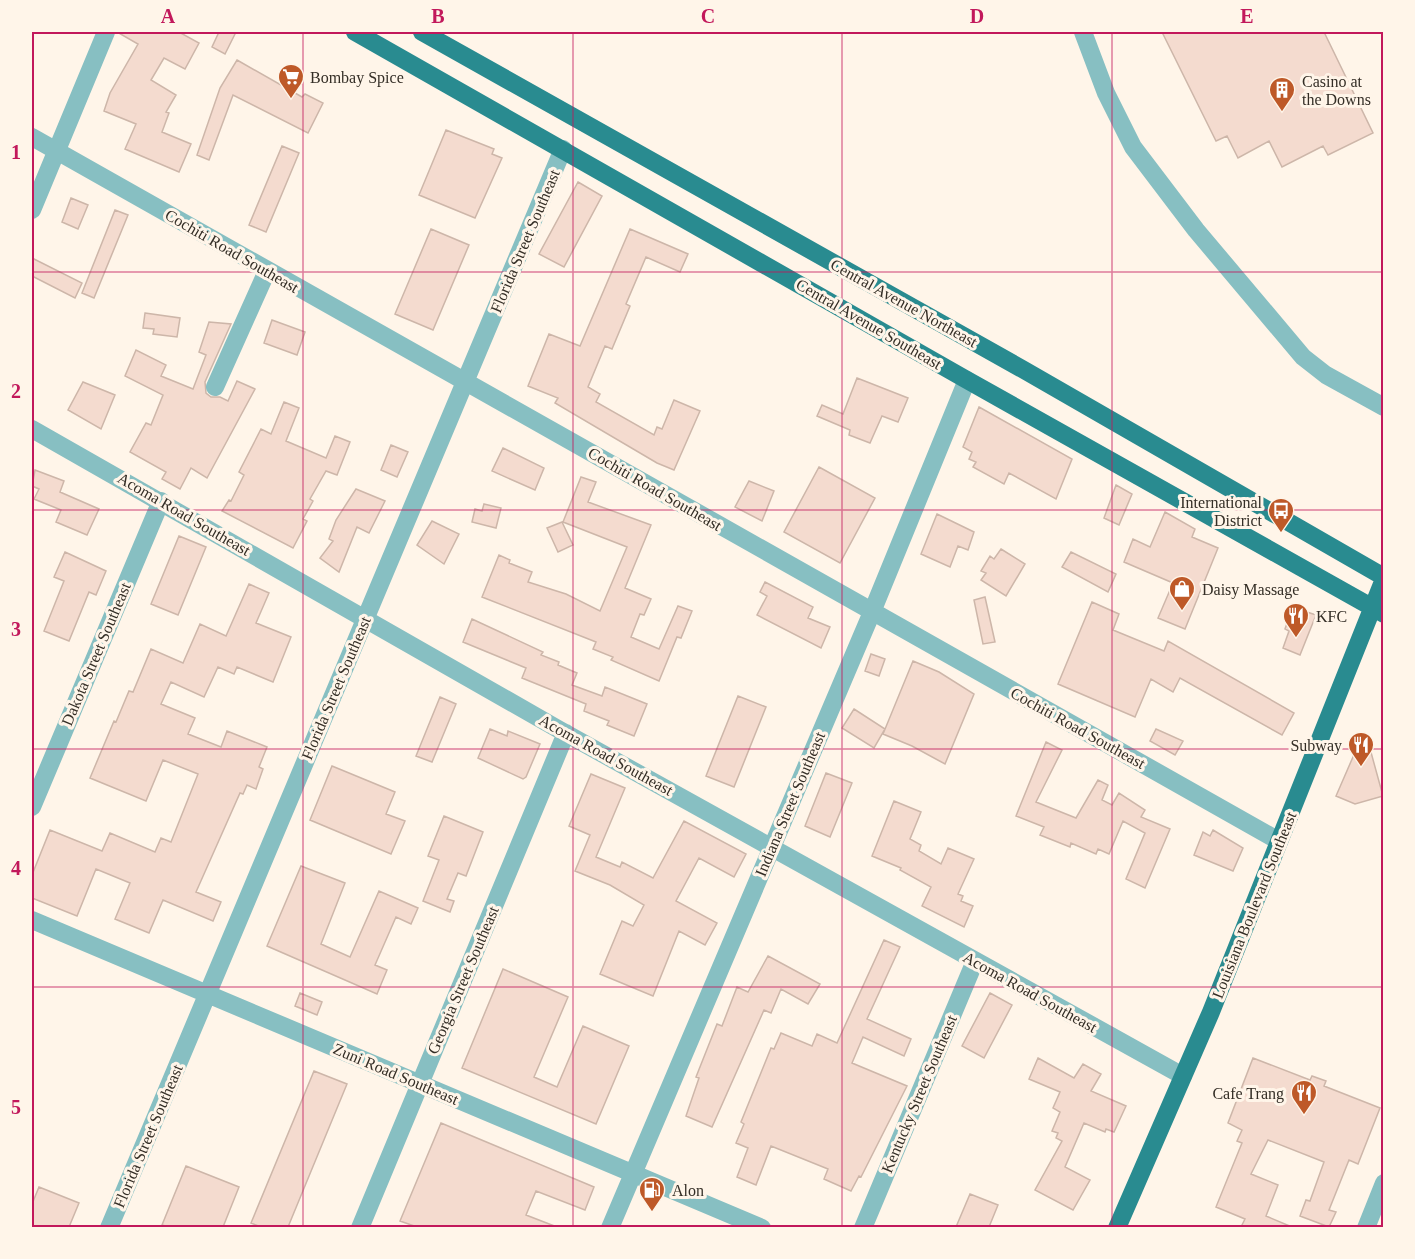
<svg xmlns="http://www.w3.org/2000/svg" width="1415" height="1259" viewBox="0 0 1415 1259" font-family="Georgia,serif">
	<style>
		.building { fill: #f4dbcf; stroke: #cdb6a9; stroke-width: 1.5 }
		.lines { fill: none; stroke-linecap: round; stroke-linejoin: round }
		.minor { stroke: #87bfc2; stroke-width: 18 }
		.major { stroke: #298b90; stroke-width: 18 }
		.grid { fill: none; stroke: #c2185b; stroke-width: 1.5; stroke-opacity: 0.55 }
		.labels { text-anchor: middle; dominant-baseline: central; stroke-width: 6; stroke-linejoin: round; paint-order: stroke }
		.poi-label { font-size: 16px; fill: #342e26; stroke: #fff5e9; text-anchor: start }
		.street-label { font-size: 16px; fill: #342e26; stroke: #fff5e9 }
		.neatline { fill: none; stroke: #c2185b; stroke-width: 2 }
		.grid-label { font-size: 20px; text-anchor: middle; font-weight: bold; fill: #c2185b }
	</style>
	<rect width="100%" height="100%" fill="#fff5e9"/>
	<path class="building" d="M117,32H179L199,43L185,69L164,58L151,80L176,95L166,112L169,113L162,132L191,144L179,172L125,149L136,124L104,111L110,93L138,44Z
		M219,32H236L225,54L212,47Z
		M1162,32H1324L1373,133L1328,155L1323,146L1282,167L1269,141L1238,158L1227,136L1216,141Z
		M237,60L302,97L305,94L323,103L308,133L233,95L209,160L197,155L220,88Z
		M446,130L494,149L492,154L502,158L475,218L419,195Z
		M282,146L299,153L266,232L249,225Z
		M578,182L602,196L564,267L539,254Z
		M71,198L88,205L78,229L62,222Z
		M115,210L128,215L94,298L82,293Z
		M431,229L469,245L433,330L395,314Z
		M630,229L688,254L680,272L646,257L626,304L630,306L612,349L605,346L588,387L600,394L596,402L654,435L657,427L662,429L674,400L700,411L674,470L657,463L555,403L558,398L528,386L549,334L580,346Z
		M32,258L82,283L75,298L32,276Z
		M145,313L180,318L177,337L153,334L154,329L143,328Z
		M272,320L305,332L297,355L264,343Z
		M209,322L231,324L205,382L206,393L211,397H220L228,401L237,381L255,389L207,478L191,468L180,489L162,479L166,472L130,452L146,423L151,425L163,395L125,376L136,350L166,365L161,376L193,389L206,355L199,352Z
		M857,378L908,398L898,422L882,416L870,443L849,435L850,430L817,416L822,405L843,414Z
		M83,382L115,395L101,429L68,410Z
		M284,402L299,408L286,441L326,458L335,436L350,442L337,475L326,471L310,499L313,501L303,519L307,521L293,548L222,511L229,500L231,501L244,475L239,472L261,429L271,434Z
		M979,407L1072,459L1056,499L1009,473L1004,484L973,467L976,462L969,459L972,452L963,447Z
		M391,445L408,452L397,477L381,470Z
		M503,448L544,468L535,490L492,471Z
		M819,467L875,498L840,563L784,532Z
		M35,470L64,481L60,492L99,509L87,535L56,522L61,510L34,499L39,489L32,486Z
		M581,477L596,482L588,502L651,525L625,588L651,599L644,615L640,614L631,637L659,649L678,606L692,611L681,638L677,637L659,681L611,660L613,657L593,649L596,642L482,597L499,555L510,560L509,563L532,572L528,582L566,594L600,611L627,547L563,522Z
		M749,481L774,491L762,521L735,507Z
		M1116,485L1132,494L1119,525L1104,518Z
		M356,489L385,501L369,533L357,527L339,572L320,558L333,541L329,539L336,520Z
		M484,504L501,508L496,528L472,522L475,509L482,511Z
		M1165,512L1195,529L1192,537L1218,548L1185,629L1158,618L1173,583L1124,562L1133,539L1150,547Z
		M937,514L974,532L968,550L958,546L950,567L921,554Z
		M432,521L459,534L444,564L417,545Z
		M562,522L573,545L558,552L547,528Z
		M179,536L206,547L178,615L151,604Z
		M1001,549L1025,564L1006,596L981,580L986,573L981,571L990,556L994,559Z
		M65,552L106,571L96,595L89,592L69,641L44,631L64,581L54,577Z
		M1071,552L1116,574L1108,592L1062,567Z
		M765,582L813,607L808,618L830,627L821,648L757,615L767,596L760,592Z
		M249,584L269,593L256,623L291,637L273,682L237,667L234,674L218,667L204,697L171,682L161,704L195,718L188,734L221,747L227,731L267,747L259,767L263,769L256,789L247,785L243,794L240,793L196,892L221,902L213,921L163,900L149,933L115,919L130,883L96,869L77,916L32,898V875L50,830L102,851L110,833L155,852L161,838L171,842L198,774L163,760L146,801L90,778L114,721L116,722L129,691L133,692L151,649L183,663L200,624L226,636Z
		M985,597L995,642L983,644L974,600Z
		M1092,602L1119,614L1113,630L1164,651L1168,641L1294,713L1282,735L1180,678L1173,692L1151,679L1135,717L1058,684Z
		M1298,609L1316,615L1300,655L1283,648L1289,631L1285,629L1291,612L1296,614Z
		M472,619L543,652L541,655L559,662L558,665L577,673L572,685L602,696L605,687L647,704L634,736L607,725L609,721L584,711L586,704L522,678L526,668L463,642Z
		M871,654L885,659L879,676L865,671Z
		M913,661L939,672L974,694L945,764L912,746L883,734Z
		M738,696L766,707L734,787L706,776Z
		M440,697L456,704L432,762L416,756Z
		M854,709L885,729L874,748L842,728Z
		M490,729L507,736L508,731L540,744L526,777L523,779L478,758Z
		M1156,729L1183,741L1175,755L1150,741Z
		M1046,742L1062,750L1036,802L1076,818L1098,780L1108,785L1102,800L1112,805L1119,793L1145,810L1141,817L1170,829L1145,888L1126,879L1145,833L1123,821L1109,854L1098,849L1096,854L1071,843L1070,847L1040,835L1044,827L1016,816Z
		M1369,745L1383,796L1355,804L1336,796L1356,750Z
		M332,766L395,792L386,814L405,821L391,854L310,820Z
		M826,773L852,783L830,837L805,826Z
		M591,774L625,788L596,857L620,867L622,862L653,878L684,821L746,854L734,877L699,858L676,901L717,923L705,945L679,931L653,996L600,974L622,921L633,926L644,905L610,885L575,871L590,835L569,826Z
		M894,801L921,812L910,839L921,845L919,851L941,864L948,848L974,859L958,894L963,896L961,901L973,906L964,927L922,906L931,887L900,870L901,868L872,856Z
		M444,816L483,832L466,876L458,873L447,899L454,901L450,912L423,901L439,860L428,856Z
		M1213,830L1243,848L1233,871L1194,855L1203,832L1210,836Z
		M301,866L345,883L321,944L350,957L379,891L418,908L411,924L396,917L375,965L387,970L377,994L267,946Z
		M884,940L900,947L867,1019L911,1039L904,1056L863,1037L852,1063L907,1086L861,1177L859,1176L851,1191L824,1179L828,1169L771,1146L756,1185L737,1177L748,1148L736,1143L744,1124L741,1122L771,1048L774,1049L781,1033L812,1046L817,1034L837,1043Z
		M768,956L820,984L808,1004L781,989L771,1013L764,1010L712,1127L686,1116L699,1078L696,1077L717,1024L722,1026L737,987L748,992Z
		M503,969L568,997L534,1077L557,1087L583,1026L629,1046L596,1124L462,1068Z
		M300,993L322,1002L317,1015L295,1006Z
		M990,993L1012,1005L984,1058L962,1046Z
		M1038,1058L1074,1078L1083,1064L1101,1074L1091,1091L1126,1106L1114,1132L1106,1129L1105,1132L1084,1123L1065,1167L1090,1180L1073,1210L1035,1190L1062,1141L1056,1138L1058,1133L1052,1131L1060,1112L1053,1108L1060,1092L1029,1079Z
		M1253,1058L1310,1080L1312,1076L1326,1081L1324,1086L1380,1108L1358,1164L1349,1160L1329,1210L1336,1212L1329,1227L1300,1216L1306,1200L1310,1201L1324,1162L1268,1140L1251,1174L1278,1185L1266,1216L1292,1227H1241L1245,1219L1216,1207L1242,1143L1237,1141L1242,1130L1228,1123Z
		M314,1071L347,1084L288,1227H261L251,1223Z
		M441,1123L594,1187L585,1210L536,1191L526,1215L557,1227H417L400,1221Z
		M186,1166L239,1187L223,1227H169L162,1225Z
		M39,1187L79,1203L69,1227H32V1204Z
		M970,1194L998,1205L989,1227H956Z"/>
	<g class="lines">
		<path class="minor" d="M1083,32L1106,93L1133,147L1196,230L1303,357L1326,375L1384,407
			M32,137L1279,841
			M32,210L106,32
			M215,387L267,271
			M32,429L558,729L1183,1076
			M32,807L161,501
			M32,920L762,1228
			M109,1228L563,149
			M360,1228L566,733
			M610,1228L872,612L967,380
			M863,1228L975,961
			M1366,1228L1384,1183"/>
		<path class="major" d="M355,32L967,380L1384,614
			M422,32L1024,370L1384,577
			M1117,1228L1211,1012L1384,579"/>
	</g>
	<path class="grid" d="M303,32V1228M573,32V1228M842,32V1228M1112,32V1228M32,272H1384M32,510H1384M32,749H1384M32,987H1384"/>
	<defs>
		<symbol id="supermarket-pin" viewBox="-11 -11 22 30"><path d="M0 17L-7.5 6A9.5 9.5 0 1 1 7.5 6Z" fill="#be5928" stroke="#fff5e9"/><path d="M-6-5.5h2.5l.6 2H6L4.5 2H-2.5L-4.4-4H-6ZM-1.5 3.2a1.3 1.3 0 1 0 .1 0ZM3 3.2a1.3 1.3 0 1 0 .1 0Z" fill="#fff"/></symbol>
		<symbol id="building-pin" viewBox="-11 -11 22 30"><path d="M0 17L-7.5 6A9.5 9.5 0 1 1 7.5 6Z" fill="#be5928" stroke="#fff5e9"/><path d="M-4-6H4V6H1V3H-1V6H-4ZM-2.5-4.3h1.7v1.8h-1.7ZM.8-4.3h1.7v1.8H.8ZM-2.5-1h1.7V.8h-1.7ZM.8-1h1.7V.8H.8Z" fill="#fff"/></symbol>
		<symbol id="bus-pin" viewBox="-11 -11 22 30"><path d="M0 17L-7.5 6A9.5 9.5 0 1 1 7.5 6Z" fill="#be5928" stroke="#fff5e9"/><path d="M-5-6H5V4H4V6H2V4H-2V6H-4V4H-5ZM-3.5-4V0h7V-4ZM-3.5 1.2v1.5H-2V1.2ZM2 1.2v1.5H3.5V1.2Z" fill="#fff"/></symbol>
		<symbol id="shop-pin" viewBox="-11 -11 22 30"><path d="M0 17L-7.5 6A9.5 9.5 0 1 1 7.5 6Z" fill="#be5928" stroke="#fff5e9"/><path d="M-5-2.5h2.3a2.7 3.5 0 0 1 5.4 0H5L5.5 6h-11ZM-1.5-2.5h3a1.5 2.3 0 0 0-3 0Z" fill="#fff"/></symbol>
		<symbol id="restaurant-pin" viewBox="-11 -11 22 30"><path d="M0 17L-7.5 6A9.5 9.5 0 1 1 7.5 6Z" fill="#be5928" stroke="#fff5e9"/><path d="M-5-6h1v4h1v-4h1v4h1v-4h1v5L-1.5 .5V6h-2V.5L-5-1ZM5-6V6H3V1.5H1.5Q1.5-4 5-6Z" fill="#fff"/></symbol>
		<symbol id="fuel-pin" viewBox="-11 -11 22 30"><path d="M0 17L-7.5 6A9.5 9.5 0 1 1 7.5 6Z" fill="#be5928" stroke="#fff5e9"/><path d="M-5.5-6h7V0h2V4h1.3V-2.5L3-4.5l.8-.8L6-3V5H2.5V1h-1V6h-7ZM-4.2-4.7v3.2H.2V-4.7Z" fill="#fff"/></symbol>
	</defs>
	<g fill-rule="evenodd">
		<use href="#supermarket-pin" x="276" y="62" width="30" height="40"/>
		<use href="#building-pin" x="1267" y="75" width="30" height="40"/>
		<use href="#bus-pin" x="1266" y="496" width="30" height="40"/>
		<use href="#shop-pin" x="1167" y="574" width="30" height="40"/>
		<use href="#restaurant-pin" x="1281" y="601" width="30" height="40"/>
		<use href="#restaurant-pin" x="1346" y="730" width="30" height="40"/>
		<use href="#restaurant-pin" x="1289" y="1078" width="30" height="40"/>
		<use href="#fuel-pin" x="637" y="1175" width="30" height="40"/>
	</g>
	<g class="labels">
		<g class="poi-label">
			<text x="310" y="77">Bombay Spice</text>
			<text x="1302" y="81">Casino at<tspan x="1302" dy="18">the Downs</tspan></text>
			<text x="1262" y="502" text-anchor="end">International<tspan x="1262" dy="18">District</tspan></text>
			<text x="1202" y="589">Daisy Massage</text>
			<text x="1316" y="616">KFC</text>
			<text x="1342" y="745" text-anchor="end">Subway</text>
			<text x="1284" y="1093" text-anchor="end">Cafe Trang</text>
			<text x="672" y="1190">Alon</text>
		</g>
		<g class="street-label">
			<text transform="translate(525 241) rotate(-67)">Florida Street Southeast</text>
			<text transform="translate(232 251) rotate(30)">Cochiti Road Southeast</text>
			<text transform="translate(904 303) rotate(29)">Central Avenue Northeast</text>
			<text transform="translate(869 324) rotate(30)">Central Avenue Southeast</text>
			<text transform="translate(655 489) rotate(30)">Cochiti Road Southeast</text>
			<text transform="translate(184 514) rotate(30)">Acoma Road Southeast</text>
			<text transform="translate(96 654) rotate(-67)">Dakota Street Southeast</text>
			<text transform="translate(336 688) rotate(-67)">Florida Street Southeast</text>
			<text transform="translate(1078 728) rotate(29)">Cochiti Road Southeast</text>
			<text transform="translate(606 755) rotate(29)">Acoma Road Southeast</text>
			<text transform="translate(790 804) rotate(-67)">Indiana Street Southeast</text>
			<text transform="translate(1254 905) rotate(-68)">Louisiana Boulevard Southeast</text>
			<text transform="translate(463 980) rotate(-67)">Georgia Street Southeast</text>
			<text transform="translate(1030 992) rotate(29)">Acoma Road Southeast</text>
			<text transform="translate(396 1074) rotate(23)">Zuni Road Southeast</text>
			<text transform="translate(919 1094) rotate(-67)">Kentucky Street Southeast</text>
			<text transform="translate(148 1136) rotate(-67)">Florida Street Southeast</text>
		</g>
	</g>
	<rect width="1415" height="1259" fill="none" stroke="#fff5e9" stroke-width="66"/>
	<rect x="33" y="33" width="1349" height="1193" class="neatline"/>
	<g class="grid-label">
		<text x="168" y="23">A</text>
		<text x="438" y="23">B</text>
		<text x="708" y="23">C</text>
		<text x="977" y="23">D</text>
		<text x="1247" y="23">E</text>
		<text x="16" y="159">1</text>
		<text x="16" y="398">2</text>
		<text x="16" y="636">3</text>
		<text x="16" y="875">4</text>
		<text x="16" y="1114">5</text>
	</g>
</svg>
